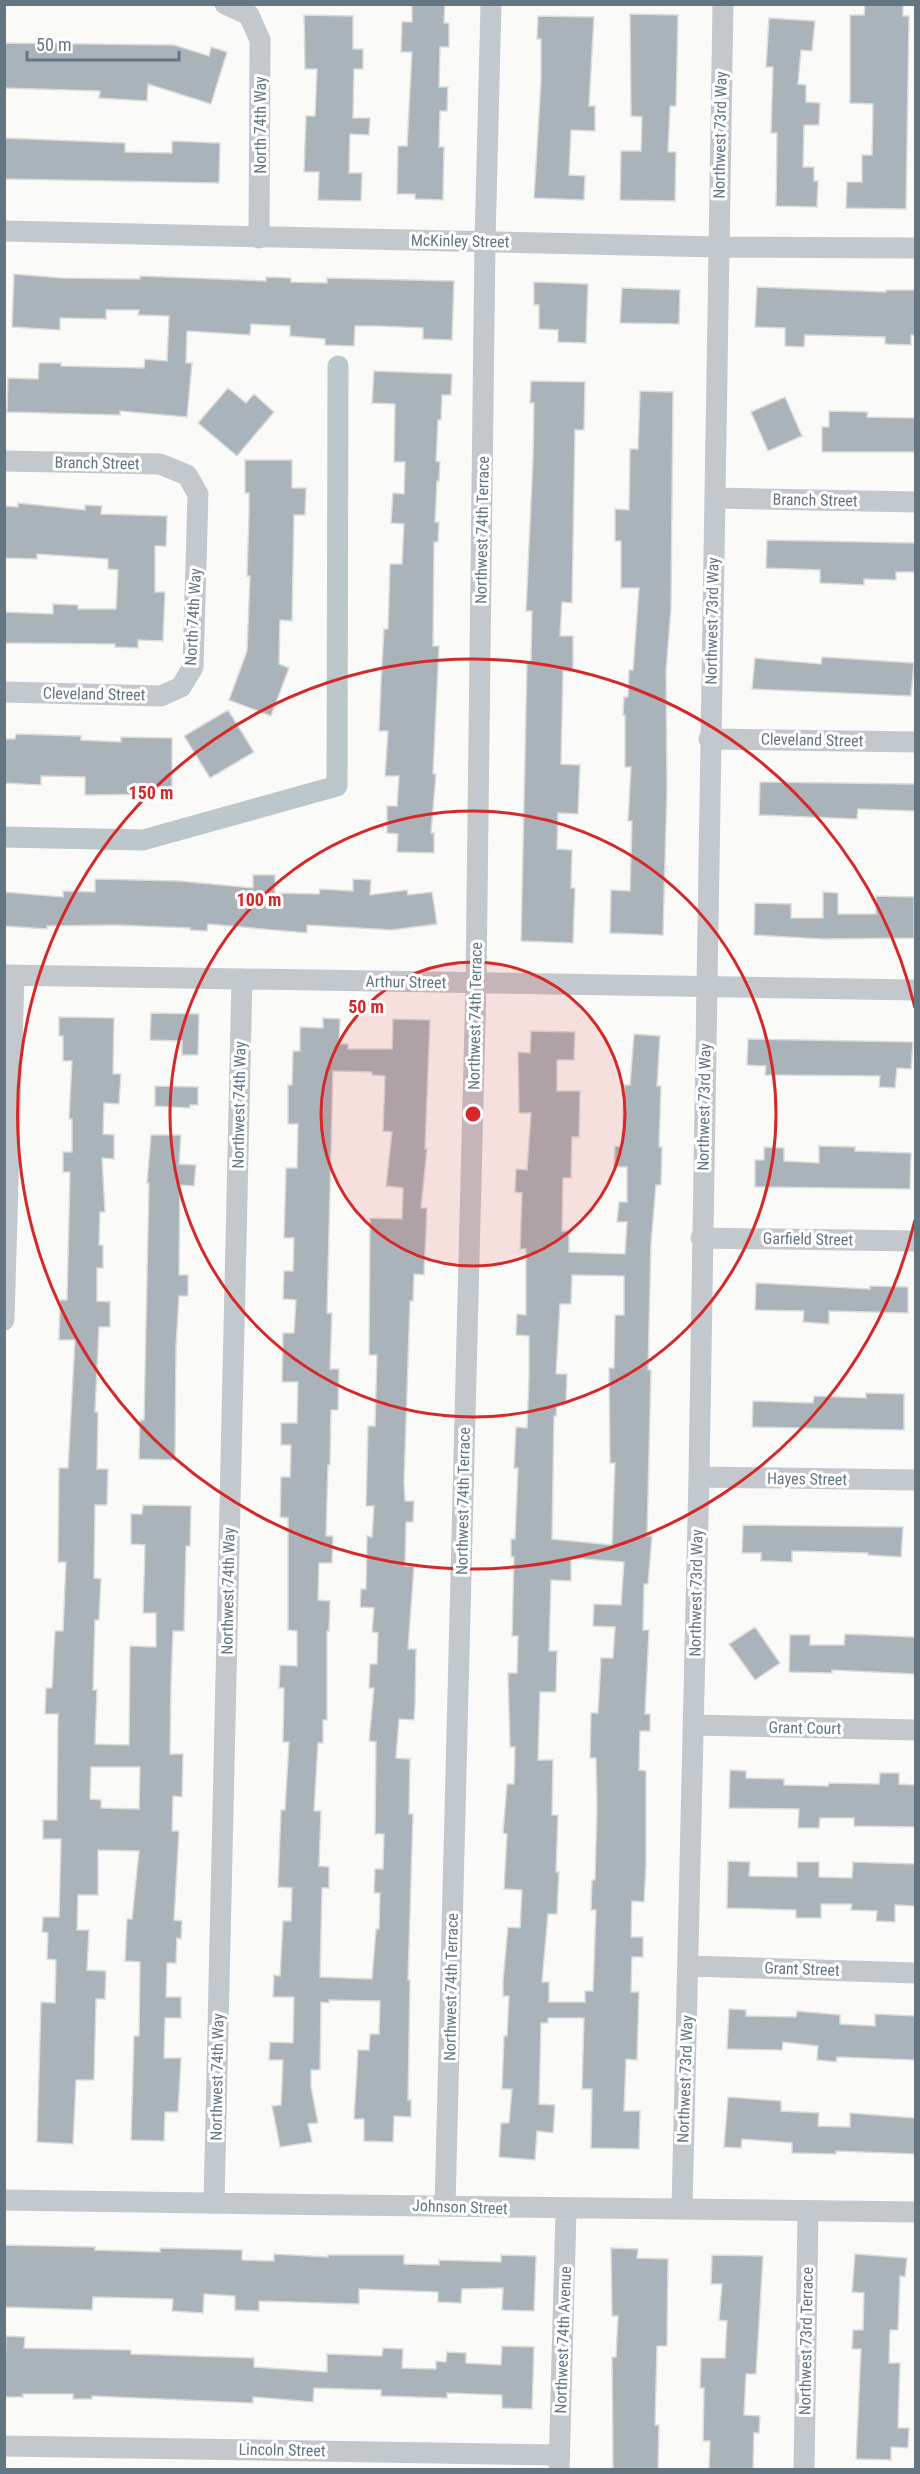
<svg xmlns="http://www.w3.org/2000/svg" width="920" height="2474" viewBox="0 0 920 2474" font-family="'Roboto Condensed',sans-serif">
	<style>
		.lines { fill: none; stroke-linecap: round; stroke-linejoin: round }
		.canal { stroke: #bbc7cb; stroke-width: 21 }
		.building { fill: #aab3b9; stroke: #dcdcda; stroke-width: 1.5; fill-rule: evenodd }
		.minor { stroke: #c3c8cc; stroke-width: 21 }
		.ring { fill: none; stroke: #d62828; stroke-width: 3 }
		.labels { text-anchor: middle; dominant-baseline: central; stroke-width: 6; stroke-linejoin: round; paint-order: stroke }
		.street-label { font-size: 16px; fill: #657683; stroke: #fff }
		.centre { fill: #d62828; stroke: #fff; stroke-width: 3 }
		.ring-label { font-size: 18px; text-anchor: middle; font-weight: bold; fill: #d62828; stroke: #fff; stroke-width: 6; stroke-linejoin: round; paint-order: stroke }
	</style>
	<rect width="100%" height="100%" fill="#fafaf8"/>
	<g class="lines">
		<path class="canal" d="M4,837L143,840L337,786L338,366"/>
	</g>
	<path class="building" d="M412,4H445L444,23H449V47H440L439,87H448L447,111H440L439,147H444L443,200L415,199V194H397L398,146H407L412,52H401L402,22H412Z
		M865,4H903V16H909L906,209L846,208L847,182H862V155H872L873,104L850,103V15H864Z
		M630,14L678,15L676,106H670L668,152H676L675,201L620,200L621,151H641L642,117L631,116Z
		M304,15L353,16V49H363V69H354L353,118H370L369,135L350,134L349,173H362L361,201L318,200L319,172H304L306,116H315L317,69H305Z
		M538,16L594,17L589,106H595V131L571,130L569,175L585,176L584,200L534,198L541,80V39H537Z
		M769,18L815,21L812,51L801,50L798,84L806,85V102L820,103L819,125H804L803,167H814V181H818L817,207L776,206L777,133H771L773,67H766Z
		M4,43L174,45L209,56L211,47L227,52L211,104L148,84L147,101L99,98L100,91L4,88Z
		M4,138L125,143V152L172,153V141L220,143L219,183L4,179Z
		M14,274L62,278L140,279V276L266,281V277L291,278V282L327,283V278L454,281L452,340L423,339V328L379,326H355L354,346L325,345V339L290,336V326L251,324L250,335L187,331L186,363H192L187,417L120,411V415L7,412L8,378L38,379L39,363H61V366L144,368L145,359L167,361L169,316L138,315L139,310H106V319L60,318V330L12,327Z
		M534,282L588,284L586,343L558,342V330L539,329V305H534Z
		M757,287L886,292V290H915V335H911V345L885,344V337L805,335L804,347L785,346V328L755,327Z
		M622,288L680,290L679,324L620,323Z
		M374,371L452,374L451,395H442L441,420H438L436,461L440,462L439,481H437L435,522H439L438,542H434L433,646H439L433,774H436L431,833H434V853L397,852L398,834L387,833V806H397L399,776H385L388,731H379L381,682L384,629H388L390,564H402L404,524L391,523L393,493L404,494L405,462H394L395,404L372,403Z
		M531,381L585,382L584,430H575L572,603L562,602L560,636H573V671H563L561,764L580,765L578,814L558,813L557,849L572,850L571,888H575L573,943L521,941L527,662L531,661L532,611H526L533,458L534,403H530Z
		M228,388L246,403L254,394L274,412L237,456L198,423Z
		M640,391L673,392L671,609L666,671L667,787L663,935L610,933L611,890L630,891L632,821H628L631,767H625V715H623L624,697H628L629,670H633L639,588H621V541H615V509L629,510L630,449H638Z
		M785,397L802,436L768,451L751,412Z
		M829,411L868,412L867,417L915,418V452H822V427H829Z
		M245,460H292V488H306L305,515H294L292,621L280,620L279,664L289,668L271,716L229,700L247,651L250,576H247L249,514V493H245Z
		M18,503L85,510V505L102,506L101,514L167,516L166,546H155V592H165L163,641L138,640V648L115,647V644L4,643V612L53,614V604L78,605V609H116L118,570L108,569V559L37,554V559L4,558V506L18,507Z
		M767,540L915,543V572H896V580L864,579V585L820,583V570L766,568Z
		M822,657L914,663L911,696L752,689L755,658L821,664Z
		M228,710L254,752L210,778L184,736Z
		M16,734L81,736V740L121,742V737L172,738V794L85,795V777L41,776V785L4,783V739H15Z
		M760,782L915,784V811L858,809L857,819L759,815Z
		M253,875H275V893L319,894L320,889L353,891V879L371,880L370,895L407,890L408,895L432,892L437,924L392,930L307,925V933L208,924L207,931L190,930V928L114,925L47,926V929L4,926V892L63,897V891L95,892V879L179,881L253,888Z
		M823,892L838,893V914H876V896L914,897V938L822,939L754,935L755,903L791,904V918H823Z
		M151,1013L199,1014L198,1055H182V1041L150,1040Z
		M59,1017L114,1018L113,1074H121L119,1104L104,1103L103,1134L114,1135V1159L102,1158L105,1212H100L99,1245H103V1268H97V1301L110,1302V1327H99L95,1412H98L97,1469H108L107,1505H95L94,1578L101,1579L99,1620H95L93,1690H97L95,1744L129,1745L130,1646L156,1647V1613H143L145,1545L131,1544V1514H142L143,1505L191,1506L190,1546H186L184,1631H173L171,1684L170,1754H183L182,1797L173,1796L172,1831H179L174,1920L182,1921L181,1939L177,1938L176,1963H167L166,1997H181V2018H165L164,2058H181L178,2112H165L164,2141L131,2140L134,2036H139L140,1962L125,1961L127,1919H132L139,1851L98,1850V1895H78L77,1930H89L87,1970L106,1971L105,1999H96L94,2080H76L73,2144L37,2142L41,2002L55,2003L56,1960L47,1959L48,1933L42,1932L43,1917H59L61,1839H43V1820H57L58,1714H45L46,1688H52L55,1631H63L66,1562H58L59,1468H68L75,1340H59L60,1300H67L70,1172H63V1152H72V1119H69L72,1061H63V1036H59ZM91,1767H140L139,1809L101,1808V1800L90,1799Z
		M323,1018L340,1019L339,1044H348V1049H392L393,1019L430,1020L425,1149H427L421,1208H427L424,1275L414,1274L413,1301H410L404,1482L405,1501H414L413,1522H406L405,1566H414L408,1649H416L415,1705L414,1720L399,1719L396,1758L410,1759L409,1814H413L408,1980H410L408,2100H411V2117L394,2116L393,2142L364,2141V2119H354L358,2050H369L370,2034H379L380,2001L329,2000V2003L321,2002L320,2070H311V2087L318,2123L308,2124L312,2142L280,2147L272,2106L281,2105L283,2060H269L270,2042L293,2043L294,1997H273L274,1975L280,1976L283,1921H291L292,1888L278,1887L281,1810H285L289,1742H283L284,1688H279L280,1665L297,1666V1631L288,1630V1518L280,1517L281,1477H290L291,1445H281V1423H297L298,1382H282L283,1333H294L296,1300L283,1299L284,1271H293L294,1238H284L286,1168H297L298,1124H288V1085H292L293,1051H300V1027L323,1028ZM333,1071L372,1072V1075L385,1076L383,1131L392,1132L386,1186L403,1188L402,1219L370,1218L369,1355H377L375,1426H368L366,1506H374L372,1537L367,1536L366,1589H361L360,1607L374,1608L372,1632L378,1633L377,1664H370L369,1688H374L369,1741L376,1742L375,1834H384L383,1869H375L374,1893H380L379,1929H376L372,1979L320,1977L322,1888H329V1867L319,1866L321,1811H314L318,1743H323V1720H327V1631H329L330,1601L318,1600L319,1563H332L333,1536H326L328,1465H330L331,1410H338L339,1369H330L332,1313H327Z
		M531,1031L575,1032L574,1060H557V1091H580L579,1137H572L571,1178H563L562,1231H569V1252L625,1254L627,1222H617L619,1202H627V1167H614L615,1146L622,1147L624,1085H630L634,1034L660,1036L657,1086H661L659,1147H662L661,1185H656L651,1243L648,1370H651L647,1536H652L648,1584H644L643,1630H649L645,1714H650V1731H640L639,1770L646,1771V1864L644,1902L632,1901L631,1937H643V1957H632L631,1992H639L637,2060L626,2059L624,2111H640L639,2149L591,2148L592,2089H582L584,2018H548V2023H541L539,2104L555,2105L553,2133L537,2131L535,2160L499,2157L501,2123H509L512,2089H502L504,2036H507L509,1996H503V1981L508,1927L520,1928L522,1890L504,1889L507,1834L503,1833L507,1784H514L515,1747H510L508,1673H517L518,1636H512L514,1557H511V1539H515L518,1468H514L516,1427L527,1428L529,1378V1336L516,1335L517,1314L526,1315V1249H520L522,1193L515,1192L516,1169L527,1170L531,1113H519L518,1052L530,1053ZM572,1275L624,1276V1315H615L614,1368H609L610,1463H615L612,1545L552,1539L554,1416H556L557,1404H566L567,1374H556L560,1304H571ZM571,1558L624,1562L621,1605L594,1604L593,1626L615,1627L613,1658H601L598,1713H591L590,1758H596L597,1808L595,1880H592L591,1910H596L593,1991H585V2002H549V1982H542L548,1914H557L559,1872H556L558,1815H552L553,1760H538L540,1692H556L557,1651H549L551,1580L571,1581Z
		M748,1039L913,1042L911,1069L897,1068L895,1088L879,1087L880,1076L765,1075L766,1066L747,1065Z
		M155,1086L198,1087V1105H190V1108L155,1106Z
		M151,1135H181L179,1164L196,1165L194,1186L180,1185L179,1275H188V1296H179L176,1347L175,1460L139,1459L140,1420H144L149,1183H147Z
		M819,1146L855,1147V1151L911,1153L910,1189L755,1187V1160H764V1147L784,1148V1161L819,1163Z
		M756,1283L870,1289V1286L908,1287V1313L829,1311V1324L803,1322L804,1311L755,1310Z
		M866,1393L904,1394V1430L752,1427L753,1401L813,1403L814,1396L866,1398Z
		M743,1525L903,1527L901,1557L868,1555V1553L792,1551V1562L761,1561V1553H742Z
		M755,1627L780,1663L755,1680L729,1644Z
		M845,1634L915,1637V1674L832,1670V1673L789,1672L790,1635H810V1645H844Z
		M730,1770L746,1771V1778L784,1779V1785L828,1786L829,1783L879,1784L880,1773H899V1784L915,1785V1827L854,1826V1818H820L819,1828H798L799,1809L729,1808Z
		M728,1861L750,1862L749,1876L797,1877V1862H819V1877L852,1878L853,1862L915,1864V1906L895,1905V1922L876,1921L877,1911L851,1910L852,1904H821V1918H796V1910L727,1908Z
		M729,2009L746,2010V2016L796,2017L797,2011L840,2015V2024L875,2026V2014L915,2016V2060L837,2057L836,2062L817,2060L818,2046L783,2042L782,2050L727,2049Z
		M728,2097L781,2101V2111L819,2113L818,2126L850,2127V2113L915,2118V2154L836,2151V2154L792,2153V2143L742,2139L741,2148L724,2147Z
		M4,2245L95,2247V2250L160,2252V2248L242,2250V2260L274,2261V2254L328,2257V2255H404V2264L439,2265V2260L501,2262V2255L536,2256L534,2311L502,2310L503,2288L462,2289L461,2303L438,2302V2292L359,2289V2304L259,2301V2311L235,2310V2296L204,2294L203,2313L172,2311L173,2299L93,2297L92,2310L4,2307Z
		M611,2248L638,2249L637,2258L668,2259L667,2346H657L655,2425H659L658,2469H613L612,2357H616L618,2316H612Z
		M855,2254L907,2258L905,2277L900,2276L898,2330H890L889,2363H900L898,2428H909L908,2448L891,2447V2460L856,2459L861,2349H852L853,2330H863L864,2293L852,2292Z
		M712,2255L763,2256L756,2374H746L744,2415L760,2416L759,2433H754L753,2469H709L710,2441H703L704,2388H700L701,2358H725L727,2321L719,2320L722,2284H711Z
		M6,2336L25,2337L24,2348L131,2350V2354L254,2358V2367L327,2372V2354L382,2356L383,2348L403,2349L402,2368L436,2369V2361L446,2362L447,2352L466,2353V2363L501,2365L502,2346L534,2347L532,2409L502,2408V2395L447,2393V2398L381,2396V2390L314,2388L313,2402L253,2397V2403L92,2396V2399H73V2394H23V2397H4Z"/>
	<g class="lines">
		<path class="minor" d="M225,4L249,15L260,40L259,238
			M4,231L718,247L916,248
			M4,461L160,464L187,475L198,494L193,667L181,687L161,696L4,692
			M715,498L916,502
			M709,739L916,742
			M4,975L916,990
			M701,1238L916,1241
			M4,1320L14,975
			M699,1477L916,1480
			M694,1725L916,1730
			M689,1966L916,1973
			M4,2200C308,2204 612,2210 916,2212
			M214,2203L242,979
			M445,2206L476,983L485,241L491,4
			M682,2209L699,1477L723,4
			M4,2446L560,2455
			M559,2470L566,2211
			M804,2470L808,2212"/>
	</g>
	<circle cx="473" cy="1114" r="152" fill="#d62828" fill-opacity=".12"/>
	<g class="ring">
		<circle cx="473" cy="1114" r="152"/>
		<circle cx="473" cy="1114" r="303"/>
		<path d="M915 1220A455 455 0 1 1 915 1008"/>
	</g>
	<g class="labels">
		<g class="street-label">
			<text transform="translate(260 125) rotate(-90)">North 74th Way</text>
			<text transform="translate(720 135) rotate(-89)">Northwest 73rd Way</text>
			<text transform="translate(460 241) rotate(1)">McKinley Street</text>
			<text transform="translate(97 463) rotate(1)">Branch Street</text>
			<text transform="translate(815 500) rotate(1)">Branch Street</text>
			<text transform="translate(482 530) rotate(-89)">Northwest 74th Terrace</text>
			<text transform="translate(193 617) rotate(-87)">North 74th Way</text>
			<text transform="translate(712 621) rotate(-89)">Northwest 73rd Way</text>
			<text transform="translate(94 694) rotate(1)">Cleveland Street</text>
			<text transform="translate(812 740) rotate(1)">Cleveland Street</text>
			<text transform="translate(406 982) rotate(1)">Arthur Street</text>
			<text transform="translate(475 1016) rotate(-89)">Northwest 74th Terrace</text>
			<text transform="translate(239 1105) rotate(-89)">Northwest 74th Way</text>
			<text transform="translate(704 1107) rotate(-89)">Northwest 73rd Way</text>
			<text transform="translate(808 1239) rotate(1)">Garfield Street</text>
			<text transform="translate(807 1479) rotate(1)">Hayes Street</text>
			<text transform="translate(463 1501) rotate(-89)">Northwest 74th Terrace</text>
			<text transform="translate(228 1591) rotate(-89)">Northwest 74th Way</text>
			<text transform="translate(696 1593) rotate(-89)">Northwest 73rd Way</text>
			<text transform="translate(805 1728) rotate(1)">Grant Court</text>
			<text transform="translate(802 1969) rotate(2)">Grant Street</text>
			<text transform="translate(451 1987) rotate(-89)">Northwest 74th Terrace</text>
			<text transform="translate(217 2077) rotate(-89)">Northwest 74th Way</text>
			<text transform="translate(685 2079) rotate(-88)">Northwest 73rd Way</text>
			<text transform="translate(460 2207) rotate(2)">Johnson Street</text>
			<text transform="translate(563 2340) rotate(-88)">Northwest 74th Avenue</text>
			<text transform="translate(806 2341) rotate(-89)">Northwest 73rd Terrace</text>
			<text transform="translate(282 2450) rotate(1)">Lincoln Street</text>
		</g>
	</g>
	<circle cx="473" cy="1114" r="9" class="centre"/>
	<g class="ring-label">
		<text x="151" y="799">150 m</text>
		<text x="259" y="906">100 m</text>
		<text x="366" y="1013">50 m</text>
	</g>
	<rect width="920" height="2474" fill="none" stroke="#657683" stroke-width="12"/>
	<path d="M27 51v9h152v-9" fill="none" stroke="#657683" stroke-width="3"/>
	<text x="36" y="51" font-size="18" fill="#657683" stroke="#ffffff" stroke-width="4.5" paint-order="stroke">50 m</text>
</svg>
